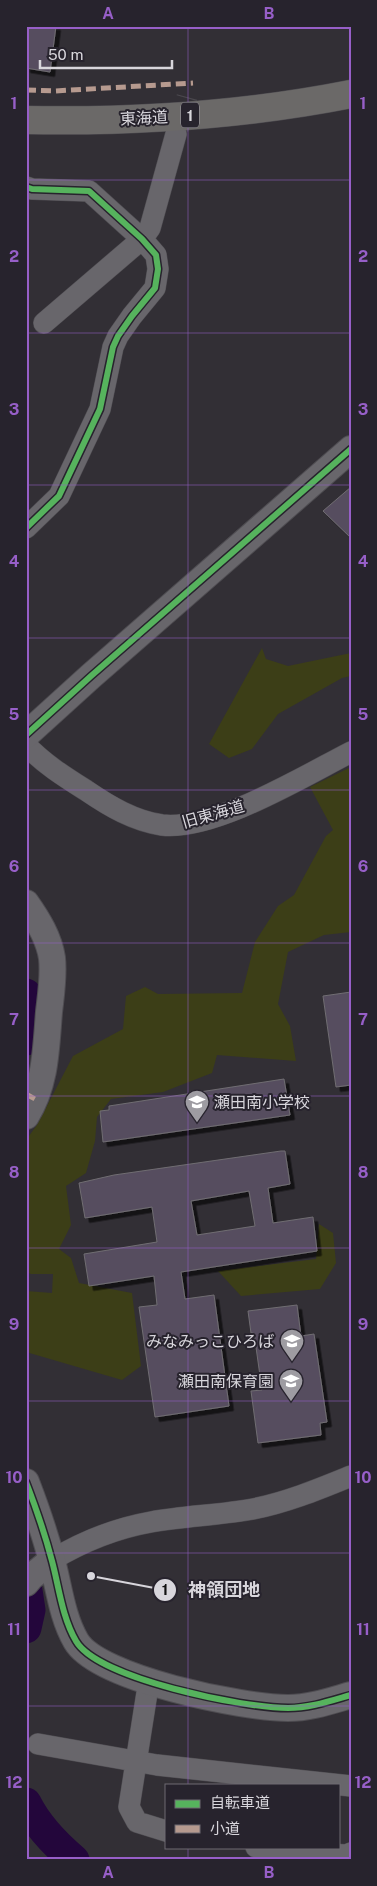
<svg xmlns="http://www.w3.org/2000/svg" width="377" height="1886" viewBox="0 0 377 1886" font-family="'Public Sans','Noto Sans JP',sans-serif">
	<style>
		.green { fill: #3c3e17 }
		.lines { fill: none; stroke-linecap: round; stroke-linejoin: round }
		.river { stroke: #23063b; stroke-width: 31 }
		.building { fill: #564e5f; stroke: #706d72; fill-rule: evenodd; filter: url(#shadow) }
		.minor-tunnel { stroke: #4b484e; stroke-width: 21; stroke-dasharray: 21 11; stroke-linecap: butt }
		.minor-casing { stroke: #4f4d52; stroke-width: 22 }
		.tertiary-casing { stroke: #4f4d52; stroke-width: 28 }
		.trunk-casing { stroke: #4f4d52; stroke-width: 29 }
		.minor { stroke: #68666b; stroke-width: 21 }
		.tertiary { stroke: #68666b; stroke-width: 26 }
		.trunk { stroke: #6b6968; stroke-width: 28 }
		.quiet { stroke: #b69a8f; stroke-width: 5; stroke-dasharray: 10 5; stroke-linecap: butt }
		.cycleway-casing { stroke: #27232d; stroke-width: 9 }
		.cycleway { stroke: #56b35d; stroke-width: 6 }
		.grid { fill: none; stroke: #975fc8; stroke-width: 1; stroke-opacity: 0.55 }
		.labels { text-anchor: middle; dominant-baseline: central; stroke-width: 4; stroke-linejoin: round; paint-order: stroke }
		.shield { fill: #27232d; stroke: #a3a0a8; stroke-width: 1 }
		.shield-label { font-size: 15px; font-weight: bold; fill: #d8d6dc }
		.street-label { font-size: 16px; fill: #d8d6dc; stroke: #27232d }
		.poi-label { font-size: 16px; fill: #d8d6dc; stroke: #27232d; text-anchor: end }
		.leader { fill: none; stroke: #d8d6dc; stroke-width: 2 }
		.callout-dot { fill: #d8d6dc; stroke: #27232d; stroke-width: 2 }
		.mark-label { font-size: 15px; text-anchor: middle; font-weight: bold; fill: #111 }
		.callout-label { font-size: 18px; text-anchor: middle; font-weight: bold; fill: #d8d6dc; stroke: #27232d; stroke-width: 4; stroke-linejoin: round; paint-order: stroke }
		.neatline { fill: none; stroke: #975fc8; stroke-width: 2 }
		.grid-label { font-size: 16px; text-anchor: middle; font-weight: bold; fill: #975fc8 }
	</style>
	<defs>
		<filter id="shadow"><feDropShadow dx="4.5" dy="4.5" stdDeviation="0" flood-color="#0009"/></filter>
	</defs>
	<rect width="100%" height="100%" fill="#322f35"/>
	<path class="green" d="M262,648L266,659L288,666L351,653V676L342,678L278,714L252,749L229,758L209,744Z
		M351,767V932L324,935L288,952L278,1004L290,1026L296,1061L217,1055L212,1073L163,1092L111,1099L97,1117L95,1141L86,1173L66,1186L71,1225L59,1249L71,1258L79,1283L132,1293L141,1366L122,1380L26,1352V1291L52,1293L53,1274H31L26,1272V1140L37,1125L73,1056L123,1029L126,996L145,987L158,994L242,993L255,942L278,906L294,895L326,836L333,830L310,787Z
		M319,1224L333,1233L336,1263L320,1289L241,1296L218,1271L316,1259Z"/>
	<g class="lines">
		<path class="river" d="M26,994L28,1002L26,1040
			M26,1584L30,1610L26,1628
			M26,1803C37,1825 55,1844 74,1860"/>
	</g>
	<path class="building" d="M26,26H56L50,72L26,68Z
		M351,487V538L323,511Z
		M351,992V1085L336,1087L323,996Z
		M284,1079L290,1115L103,1142L100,1111L109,1110V1106Z
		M281,1151H285L290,1184L268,1188L273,1223L313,1217L317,1251L181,1272L185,1299L214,1295L229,1406L155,1417L139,1307L157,1305L154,1276L89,1286L84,1254L157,1242L152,1207L85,1218L79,1183L114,1175ZM249,1191L255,1226L197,1235L191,1201Z
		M297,1305L301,1336L314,1334L327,1422L320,1423L321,1435L258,1443L251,1391L262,1390L254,1333H251L248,1311Z"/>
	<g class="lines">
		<path class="minor-tunnel" d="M178,129L187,97"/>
		<defs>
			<path id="minor" d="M26,187L32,189L89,191L142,239L156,255L158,269L155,288L132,316L118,336L113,347L100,409L59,496L26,528
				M44,323L142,239L150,228L176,134
				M26,745C44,764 65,777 87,791C109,806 134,821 162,825C214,831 304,776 351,752
				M52,1560C82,1542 117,1528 151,1522C185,1516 220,1515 253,1509C288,1502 319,1489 351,1476
				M149,1680L129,1807L137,1822L166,1831
				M38,1744L157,1765L351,1786
				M256,1847L303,1853L347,1855L351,1853"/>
			<path id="tertiary" d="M26,735L91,676L351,449
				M26,903C38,920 49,938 52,958C54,976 51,994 49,1012C46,1048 46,1084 26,1116
				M26,1482C36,1508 45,1534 52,1561C59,1587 62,1617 76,1641C98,1679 244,1708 288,1708C310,1708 330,1701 351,1695
				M26,1583L31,1577L52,1560"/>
			<path id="trunk" d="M26,120C134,122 245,115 351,94"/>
		</defs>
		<use href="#minor" class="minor-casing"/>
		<use href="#tertiary" class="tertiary-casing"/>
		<use href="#trunk" class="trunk-casing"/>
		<use href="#minor" class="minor"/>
		<use href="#tertiary" class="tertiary"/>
		<use href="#trunk" class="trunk"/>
		<path class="quiet" d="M26,90L55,91L193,83
			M26,1094L35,1099"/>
		<defs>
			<path id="cycleway" d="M26,187L32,189L89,191L142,239L156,255L158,269L155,288L132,316L118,336L113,347L100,409L59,496L26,528
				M26,735L91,676L351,449
				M26,1482C36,1508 45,1534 52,1561C59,1587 62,1617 76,1641C98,1679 244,1708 288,1708C310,1708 330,1701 351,1695"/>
		</defs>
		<use href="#cycleway" class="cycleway-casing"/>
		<use href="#cycleway" class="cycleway"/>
	</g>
	<path class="grid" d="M188,26V1785M26,180H351M26,333H351M26,485H351M26,638H351M26,790H351M26,943H351M26,1096H351M26,1248H351M26,1401H351M26,1553H351M26,1706H351M188,1847V1860"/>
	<defs>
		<symbol id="school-pin" viewBox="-11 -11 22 30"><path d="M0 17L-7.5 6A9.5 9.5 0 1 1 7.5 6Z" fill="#9e9ca2" stroke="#27232d"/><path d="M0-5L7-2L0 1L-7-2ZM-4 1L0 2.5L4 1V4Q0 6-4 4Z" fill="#fff"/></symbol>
	</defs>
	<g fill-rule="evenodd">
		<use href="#school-pin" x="183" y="1088" width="28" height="38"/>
		<use href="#school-pin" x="278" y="1327" width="28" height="38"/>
		<use href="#school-pin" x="277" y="1367" width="28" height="38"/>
	</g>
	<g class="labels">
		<rect class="shield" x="181" y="102.5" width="18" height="25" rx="4"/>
		<g class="shield-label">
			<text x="190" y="115">1</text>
		</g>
		<g class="street-label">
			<text transform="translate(144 118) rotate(-3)">東海道</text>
			<text transform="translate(213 814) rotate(-16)">旧東海道</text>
		</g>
		<g class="poi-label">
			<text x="214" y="1102" text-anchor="start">瀬田南小学校</text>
			<text x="274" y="1341">みなみっこひろば</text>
			<text x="274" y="1381">瀬田南保育園</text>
		</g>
	</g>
	<path class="leader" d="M91 1576L165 1590"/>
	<g class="callout-dot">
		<circle cx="91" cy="1576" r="5"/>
		<circle cx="165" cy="1590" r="12"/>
	</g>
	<g class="mark-label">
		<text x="165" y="1595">1</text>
	</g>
	<g class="callout-label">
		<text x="224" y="1596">神領団地</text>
	</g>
	<rect width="377" height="1886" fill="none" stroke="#27232d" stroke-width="55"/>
	<rect x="165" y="1784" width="175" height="65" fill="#27232d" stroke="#6e6b73"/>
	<rect x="175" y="1800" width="25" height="8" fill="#56b35d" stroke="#6e6b73"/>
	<text x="210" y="1808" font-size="15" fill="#d8d6dc">自転車道</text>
	<rect x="175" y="1825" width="25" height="8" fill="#b69a8f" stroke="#6e6b73"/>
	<text x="210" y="1834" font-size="15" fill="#d8d6dc">小道</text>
	<path d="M40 60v8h132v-8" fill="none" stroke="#d8d6dc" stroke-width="2.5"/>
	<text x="48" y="60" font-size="15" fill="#d8d6dc" stroke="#27232d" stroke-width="4" paint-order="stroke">50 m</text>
	<rect x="28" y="28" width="322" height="1830" class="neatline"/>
	<g class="grid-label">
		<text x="108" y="19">A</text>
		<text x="269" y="19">B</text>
		<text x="14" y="109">1</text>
		<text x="363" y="109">1</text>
		<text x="14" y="262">2</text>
		<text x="363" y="262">2</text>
		<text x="14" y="415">3</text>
		<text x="363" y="415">3</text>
		<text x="14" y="567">4</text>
		<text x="363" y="567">4</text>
		<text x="14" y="720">5</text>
		<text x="363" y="720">5</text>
		<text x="14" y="872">6</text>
		<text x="363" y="872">6</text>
		<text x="14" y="1025">7</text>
		<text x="363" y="1025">7</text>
		<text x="14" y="1178">8</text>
		<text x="363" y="1178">8</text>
		<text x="14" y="1330">9</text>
		<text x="363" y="1330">9</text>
		<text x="14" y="1483">10</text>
		<text x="363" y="1483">10</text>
		<text x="14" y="1635">11</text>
		<text x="363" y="1635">11</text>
		<text x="14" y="1788">12</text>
		<text x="363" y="1788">12</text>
		<text x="108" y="1878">A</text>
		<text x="269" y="1878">B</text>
	</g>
</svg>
